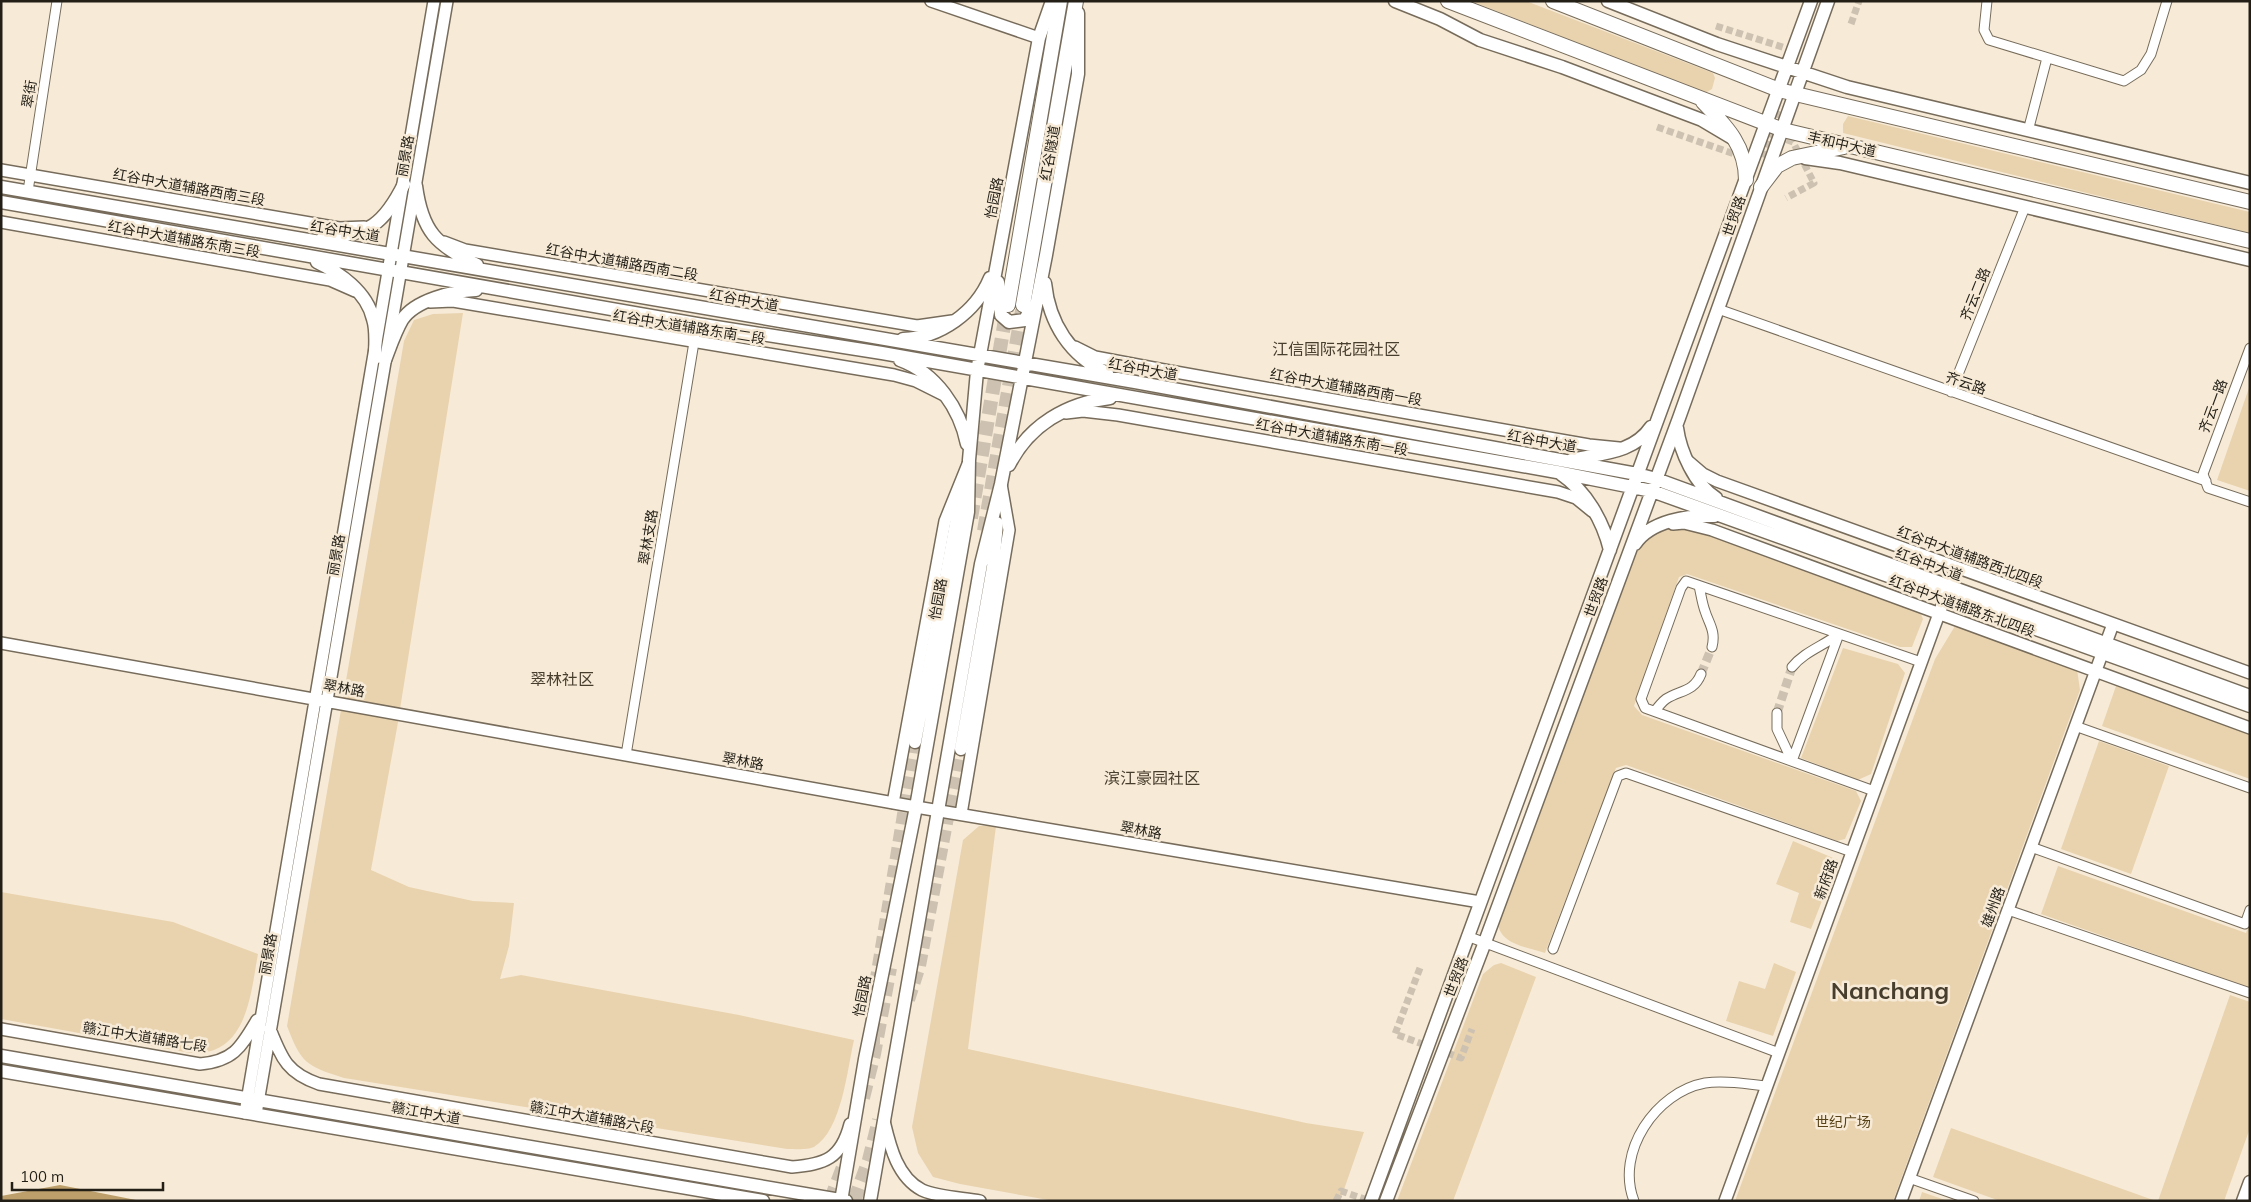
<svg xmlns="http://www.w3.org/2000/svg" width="2251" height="1202" viewBox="0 0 2251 1202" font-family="Mulish,'Noto Sans SC',sans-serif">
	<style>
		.green { fill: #e9d3af }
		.water { fill: #bd9f6b }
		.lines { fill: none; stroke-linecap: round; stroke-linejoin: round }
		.pedestrian-tunnel { stroke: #cdc2b1; stroke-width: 7; stroke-dasharray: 7 3.5; stroke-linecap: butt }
		.minor-tunnel { stroke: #cdc2b1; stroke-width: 9; stroke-dasharray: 9 4.5; stroke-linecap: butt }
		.secondary-tunnel { stroke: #cdc2b1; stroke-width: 12; stroke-dasharray: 12 6; stroke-linecap: butt }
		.primary-tunnel { stroke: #cdc2b1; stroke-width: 14; stroke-dasharray: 14 7; stroke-linecap: butt }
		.minor-casing { stroke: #776c5b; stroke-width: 11 }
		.tertiary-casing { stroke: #776c5b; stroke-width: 14 }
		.secondary-casing { stroke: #776c5b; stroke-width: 15 }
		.primary-casing { stroke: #776c5b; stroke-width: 16 }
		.minor { stroke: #fff; stroke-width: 9 }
		.tertiary { stroke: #fff; stroke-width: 11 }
		.secondary { stroke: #fff; stroke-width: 12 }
		.primary { stroke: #fff; stroke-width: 14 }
		.labels { text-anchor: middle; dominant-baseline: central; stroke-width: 5; stroke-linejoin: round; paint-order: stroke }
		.street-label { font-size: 14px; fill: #231f17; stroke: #f7ebd7 }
		.park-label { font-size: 14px; fill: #584319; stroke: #f7ebd7 }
		.quarter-label { font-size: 16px; fill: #483e2e; stroke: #f7ebd7 }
		.town-label { font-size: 24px; font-weight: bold; fill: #483e2e; stroke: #f7ebd7 }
	</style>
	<rect width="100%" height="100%" fill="#f7ebd7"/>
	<path class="green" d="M1471,1H1526L1713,73L1715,78L1712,89L1705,93Z
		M1848,116L2250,212V233L1843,133V124Z
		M463,313L397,728L371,870L409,887L473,901L514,903L509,946L500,979L521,975L739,1015L854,1040C847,1070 842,1130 814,1147C808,1150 795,1149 787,1149L344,1078C306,1066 301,1063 287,1026L404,341L414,320L433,314Z
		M2250,385V491L2217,480Z
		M1681,526L1706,531L1920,612L1923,619L1912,647H1900L1687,574L1679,577L1634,706L1642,715L1856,791L1861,801L1845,839L1837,841L1626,765L1616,768L1545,953C1528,947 1500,945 1498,923L1636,549C1649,535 1662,530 1681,526Z
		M1955,626L2077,669L2080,690L1893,1201H1735L1935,659Z
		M1843,648L1898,664L1905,673L1871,774L1858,780L1801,758Z
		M2116,686L2250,734V779L2102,726Z
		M2099,741L2169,766L2131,874L2061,849Z
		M979,826H996L968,1049L1306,1123L1364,1132L1340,1201H1054L960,1184L933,1177L918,1153L912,1127L963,840Z
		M1793,841L1838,860L1811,929L1790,922L1799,893L1776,884Z
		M2058,866L2246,933L2250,922V988L2041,914Z
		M1,892L173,922L258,954C252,985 249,1037 214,1050C207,1053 197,1052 190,1053L1,1019Z
		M1501,963L1536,977L1453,1201H1397L1483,974L1494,965Z
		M1774,963L1796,972L1773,1036L1726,1021L1739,981L1765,989Z
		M2230,995L2250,1002V1128L2224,1201H2158Z
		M1951,1128L2156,1201H2000L1933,1177Z
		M1922,1192L1948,1201H1919Z"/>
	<path class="water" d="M60,1185L141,1201H1V1196Z"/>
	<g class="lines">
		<path class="pedestrian-tunnel" d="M1851,24L1859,1
			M1716,26L1795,51
			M1657,127L1743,157
			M1777,136L1793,142L1814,183L1786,198
			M1753,159L1760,160L1779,108
			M1420,968L1395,1034L1461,1058L1472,1029
			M1336,1201L1341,1191L1370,1201"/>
		<path class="minor-tunnel" d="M1701,674L1712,647
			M1777,713L1792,667"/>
		<path class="secondary-tunnel" d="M875,984L915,742
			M909,1000L920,966L961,749
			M874,1032V1054"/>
		<path class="primary-tunnel" d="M971,518L1007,308
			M984,531L1023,305
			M863,1098L874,1054L890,968
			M830,1201L845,1162
			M854,1201L869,1160L879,1120"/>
		<defs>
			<path id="minor" d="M1987,1L1984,30L1989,40L2124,81L2141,70L2151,54L2167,1
				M2028,131L2047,58
				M28,191L57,1
				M1718,309L2206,481
				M2250,348L2203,474L2208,488L2250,502
				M1951,392L2025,207
				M1699,586C1701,594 1702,603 1705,611C1709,624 1716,631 1712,647
				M1655,711C1658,707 1662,702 1666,699C1680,690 1694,692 1701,674
				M1777,713V729L1792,761L1839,634C1823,646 1804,652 1792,667
				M2075,726L2250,788
				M626,755L697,324
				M1874,791L1645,708L1641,699L1681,588L1686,581L1921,662
				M2031,847L2245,924L2250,910
				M2008,910L2250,993
				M1467,936L1779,1053
				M1553,949L1618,776L1626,773L1852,852
				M1909,1178L1974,1201
				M1634,1201C1615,1152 1656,1092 1705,1083C1725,1080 1746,1084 1767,1086"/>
			<path id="tertiary" d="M931,1L1039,38
				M1,170L339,228L364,227
				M1,222L330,280L355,291
				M444,242L465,250L917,326L952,321
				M430,302L453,301L894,375L916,381L944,395
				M1075,347L1095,357L1164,370L1589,445L1619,448
				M1066,413L1083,411L1118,415L1558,492L1576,498L1592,511
				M1689,462L1703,474L1717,481L2250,673
				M1673,524L1684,523L1712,530L2250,728
				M1,643L916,807L1480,902
				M893,803L945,521L968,464
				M961,814L1009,530L1001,484
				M1,1029L200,1064C234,1061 241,1047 257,1020
				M270,1029C282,1059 287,1073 319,1084L792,1167C825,1164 841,1159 850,1124
				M245,1113L434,1
				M256,1114L447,1
				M884,1121C890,1146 897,1177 922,1190C936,1197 965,1198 980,1201
				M1725,1201L1956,567
				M1901,1201L2113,624"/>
			<path id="secondary" d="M1395,1L1440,19L1480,40L1562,67L1702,120L1734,139
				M1608,1L1717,44L1847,87L2250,183
				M1805,158L1840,163L2250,260
				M416,186C422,231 436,245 477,265
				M1,187L1135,382L1637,474L1656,479L2250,696
				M1,202L697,324L882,353L1557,472L1652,491L2250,706
				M323,238C369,235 384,224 404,184
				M317,262C340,273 367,292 373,319C377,331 375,345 375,358
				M998,282L1001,315L1009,322L1025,320L1031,307
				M1045,283C1049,323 1070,356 1107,373
				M903,339C940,338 976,312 990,278
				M385,360C390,347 395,332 402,320C415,300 453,291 476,290
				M900,360C936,373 960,409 967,444
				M1677,428C1680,451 1695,485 1716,498
				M1571,460C1599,453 1633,454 1651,427
				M1009,465C1029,425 1067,403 1110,398
				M1561,474C1586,491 1603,521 1610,550
				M1635,544C1650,521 1688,515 1714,516
				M915,742L963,486
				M961,749L993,567L997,523
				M1,1056L846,1201
				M1,1071L763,1201
				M841,1201L865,1059L916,807L968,512L969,460L977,371L1039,38L1052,1
				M870,1201L981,564L1001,484L1046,255L1078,74V13
				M1371,1201L1811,1
				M1386,1201L1485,942L1679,418L1828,1
				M2243,1201L2250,1182"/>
			<path id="primary" d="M1448,1L1783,130L2250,241
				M1553,1L1779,90L2250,202
				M1703,102C1725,125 1746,145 1746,180
				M1761,187L1777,166L1792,158L1844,147
				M1008,305L1060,1
				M1023,305L1076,1"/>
		</defs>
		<use href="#minor" class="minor-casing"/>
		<use href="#tertiary" class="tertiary-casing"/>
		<use href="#secondary" class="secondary-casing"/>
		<use href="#primary" class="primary-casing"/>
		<use href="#minor" class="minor"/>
		<use href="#tertiary" class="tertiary"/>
		<use href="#secondary" class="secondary"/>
		<use href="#primary" class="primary"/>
	</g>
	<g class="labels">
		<g class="street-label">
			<text transform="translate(29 94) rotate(-81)">翠街</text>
			<text transform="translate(1842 144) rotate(13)">丰和中大道</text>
			<text transform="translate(1050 153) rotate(-80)">红谷隧道</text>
			<text transform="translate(405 156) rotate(-80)">丽景路</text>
			<text transform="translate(189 187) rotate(10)">红谷中大道辅路西南三段</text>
			<text transform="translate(994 198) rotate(-79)">怡园路</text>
			<text transform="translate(1734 216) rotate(-71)">世贸路</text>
			<text transform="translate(345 231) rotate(9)">红谷中大道</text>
			<text transform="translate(184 239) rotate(10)">红谷中大道辅路东南三段</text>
			<text transform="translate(622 262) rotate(10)">红谷中大道辅路西南二段</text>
			<text transform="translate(1975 294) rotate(-68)">齐云二路</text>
			<text transform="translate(744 300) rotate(10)">红谷中大道</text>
			<text transform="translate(689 327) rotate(9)">红谷中大道辅路东南二段</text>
			<text transform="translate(1143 369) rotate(10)">红谷中大道</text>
			<text transform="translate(1966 383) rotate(19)">齐云路</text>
			<text transform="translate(1346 387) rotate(10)">红谷中大道辅路西南一段</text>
			<text transform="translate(2213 406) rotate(-70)">齐云一路</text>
			<text transform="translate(1332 437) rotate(10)">红谷中大道辅路东南一段</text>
			<text transform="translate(1542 441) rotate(10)">红谷中大道</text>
			<text transform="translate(648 537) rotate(-81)">翠林支路</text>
			<text transform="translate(336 555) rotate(-80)">丽景路</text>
			<text transform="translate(1970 557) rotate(20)">红谷中大道辅路西北四段</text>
			<text transform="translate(1929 564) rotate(20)">红谷中大道</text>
			<text transform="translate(1596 597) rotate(-70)">世贸路</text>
			<text transform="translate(938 599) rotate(-80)">怡园路</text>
			<text transform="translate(1962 606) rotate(20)">红谷中大道辅路东北四段</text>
			<text transform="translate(344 688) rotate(10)">翠林路</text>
			<text transform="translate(743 761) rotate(10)">翠林路</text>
			<text transform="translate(1141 830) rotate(10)">翠林路</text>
			<text transform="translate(1826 879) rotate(-70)">新府路</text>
			<text transform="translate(1993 907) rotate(-70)">雄州路</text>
			<text transform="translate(268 954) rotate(-80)">丽景路</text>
			<text transform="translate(1456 977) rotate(-69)">世贸路</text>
			<text transform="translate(862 996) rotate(-79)">怡园路</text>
			<text transform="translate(145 1037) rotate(9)">赣江中大道辅路七段</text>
			<text transform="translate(426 1113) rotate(10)">赣江中大道</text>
			<text transform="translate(592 1117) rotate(10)">赣江中大道辅路六段</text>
		</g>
		<g class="park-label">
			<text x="1843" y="1122">世纪广场</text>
		</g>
		<g class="quarter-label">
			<text x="1336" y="349">江信国际花园社区</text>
			<text x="562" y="679">翠林社区</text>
			<text x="1152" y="778">滨江豪园社区</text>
		</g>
		<g class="town-label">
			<text x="1890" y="990">Nanchang</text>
		</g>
	</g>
	<rect width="2251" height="1202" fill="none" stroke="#231f17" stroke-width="5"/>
	<path d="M12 1182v8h151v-8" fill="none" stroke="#231f17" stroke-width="2.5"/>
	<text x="20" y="1182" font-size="15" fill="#231f17" stroke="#f7ebd7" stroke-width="4" paint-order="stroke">100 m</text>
</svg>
